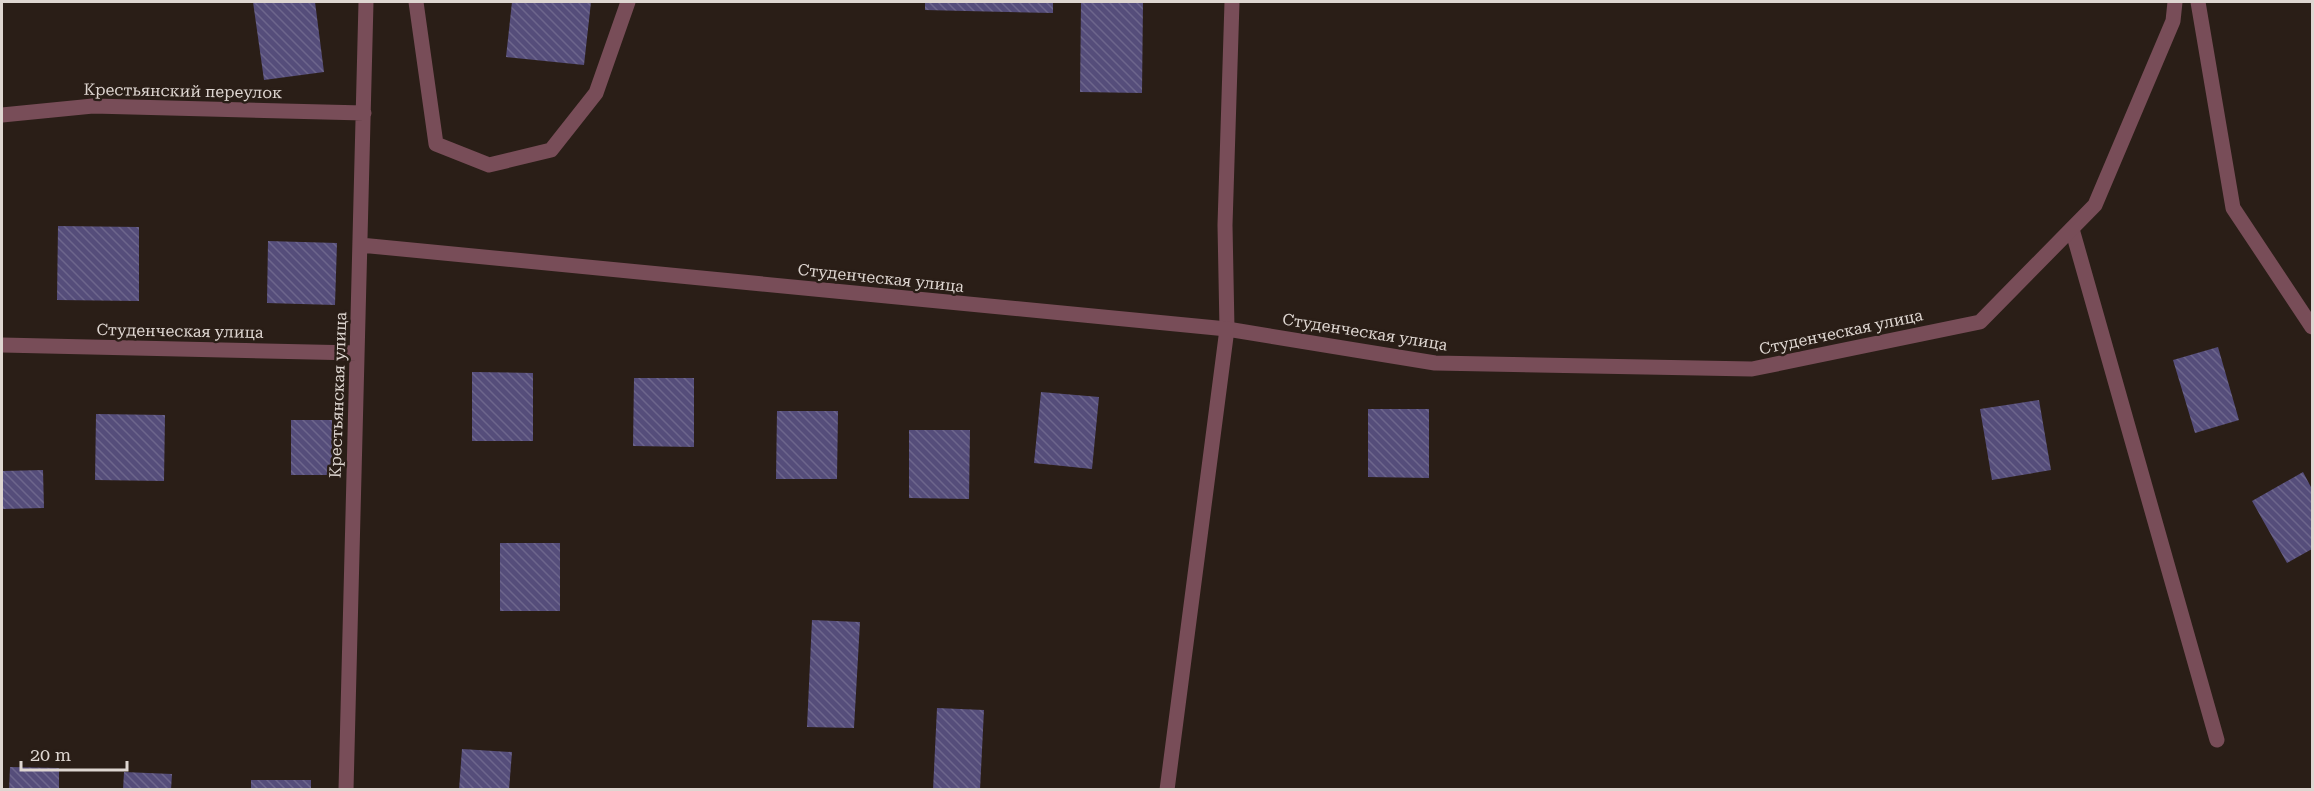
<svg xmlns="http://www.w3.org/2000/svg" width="2314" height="791" viewBox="0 0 2314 791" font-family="'Roboto Serif',serif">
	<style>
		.building { fill: url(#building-back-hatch) }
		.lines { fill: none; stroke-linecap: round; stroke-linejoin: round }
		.service { stroke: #784d58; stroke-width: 15 }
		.minor { stroke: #784d58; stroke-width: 15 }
		.labels { text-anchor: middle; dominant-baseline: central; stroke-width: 5; stroke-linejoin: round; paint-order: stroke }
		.street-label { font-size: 16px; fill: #ded6d1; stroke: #2a1e17 }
	</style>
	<defs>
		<pattern id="building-back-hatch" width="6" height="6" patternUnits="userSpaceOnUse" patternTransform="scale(1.5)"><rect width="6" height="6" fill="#554d7a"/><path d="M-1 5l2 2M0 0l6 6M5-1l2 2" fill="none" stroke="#6d668c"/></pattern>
	</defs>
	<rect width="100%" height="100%" fill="#2a1e17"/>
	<path class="building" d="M253,2H315L324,72L264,80Z
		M512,2H591L584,65L506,57Z
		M925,2H1053V13L925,10Z
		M1081,2H1143L1142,93L1080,92Z
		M58,226L139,227V301L57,300Z
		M268,241L337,243L335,305L267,303Z
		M2218,347L2239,420L2195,433L2173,360Z
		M472,372L533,373V441H472Z
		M634,378H694V447L633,446Z
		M1041,392L1099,397L1092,469L1034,463Z
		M2039,400L2051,470L1992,480L1980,409Z
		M1368,409H1429V478L1368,477Z
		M777,411H838L837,479H776Z
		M96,414L165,415L164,481L95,480Z
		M291,420H332V475H291Z
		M909,430H970L969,499L909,498Z
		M43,470L44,508L2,509V471Z
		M2303,472L2312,489V549L2287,563L2252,501Z
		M500,543H560V611H500Z
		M812,620L860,622L854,728L807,727Z
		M937,708L984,710L980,790H933Z
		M462,749L512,752L509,790H459Z
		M10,767L59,768V790H9Z
		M124,772L172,774L171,790H123Z
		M251,780H311V790H251Z"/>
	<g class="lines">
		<path class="service" d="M416,2L436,144L489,165L551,150L596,93L628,2
			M2072,229L2217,740
			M1227,329L1225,225L1232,2"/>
		<path class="minor" d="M2198,2L2233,208L2312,327
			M2,115L93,106L364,113
			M360,245L1227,329L1435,363L1752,369L1980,322L2095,205L2173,21L2175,2
			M2,345L357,353
			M346,790L366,2
			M1167,790L1227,329"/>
	</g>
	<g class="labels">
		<g class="street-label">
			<text transform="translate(183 91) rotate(1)">Крестьянский переулок</text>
			<text transform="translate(881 278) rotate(6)">Студенческая улица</text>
			<text transform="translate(180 331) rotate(1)">Студенческая улица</text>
			<text transform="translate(1365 332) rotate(9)">Студенческая улица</text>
			<text transform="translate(1841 332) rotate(-12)">Студенческая улица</text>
			<text transform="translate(338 395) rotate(-88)">Крестьянская улица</text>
		</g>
	</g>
	<rect width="2314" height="791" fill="none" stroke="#ded6d1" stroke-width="6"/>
	<path d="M21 761v9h106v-9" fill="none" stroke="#ded6d1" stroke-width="3"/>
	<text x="30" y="761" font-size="18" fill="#ded6d1" stroke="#2a1e17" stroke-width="4.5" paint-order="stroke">20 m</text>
</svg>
